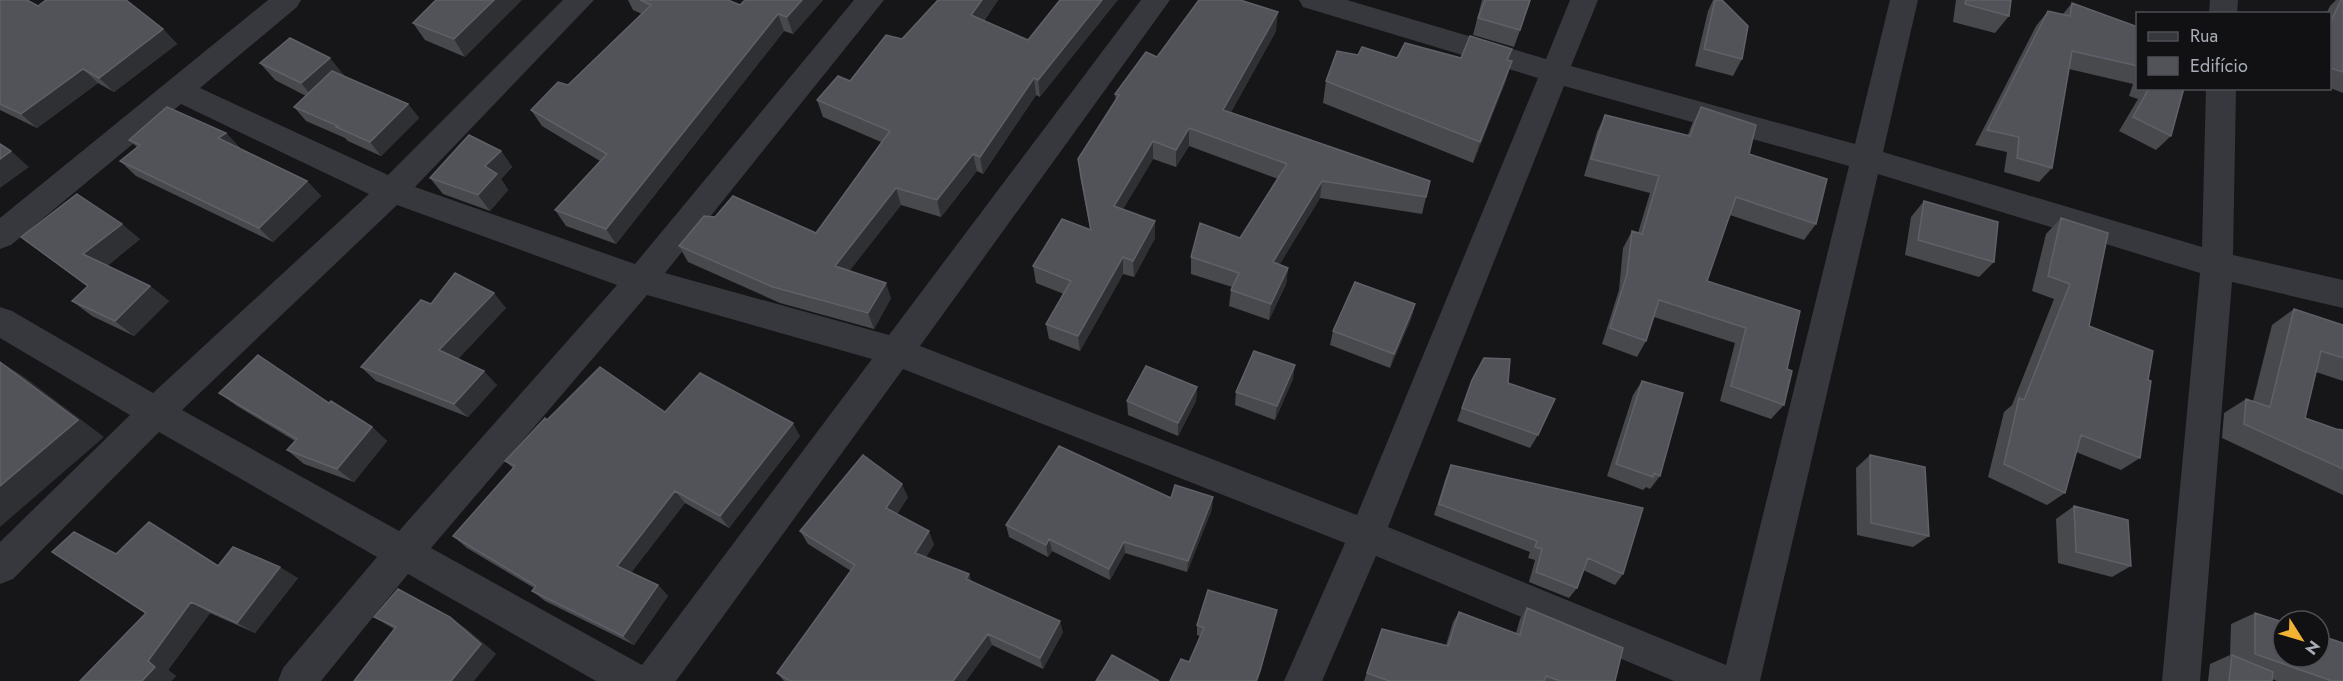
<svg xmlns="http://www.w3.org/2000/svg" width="2343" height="681" viewBox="0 0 2343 681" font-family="Jost,sans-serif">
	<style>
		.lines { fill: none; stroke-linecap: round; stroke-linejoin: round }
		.minor { fill: #37383d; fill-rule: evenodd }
		.wall { fill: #47494d }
		.shaded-wall { fill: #2f3033 }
		.building { fill: #525359; stroke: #5f6168; stroke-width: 1.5 }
	</style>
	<rect width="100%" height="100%" fill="#161618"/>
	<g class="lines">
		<path class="minor" d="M268,0H301L297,7L200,88L388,175L563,0H594L415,187L635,264L854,0H884L665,273L889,335L1141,0H1170L920,346L1357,515L1538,78L1303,7L1299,0H1347L1546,59L1570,0H1598L1571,66L1855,144L1890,0H1918L1883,152L2202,247L2206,88H2236L2233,255L2343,280V308L2232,282L2200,681H2162L2200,273L1878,174L1760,681H1674L1376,556L1322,681H1284L1345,543L903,369L676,681H596L408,574L321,681H278L283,668L377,557L159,432L13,579L0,584V542L130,415L0,338V307L12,311L153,393L369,194L181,104L11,245L0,249V218ZM1564,86L1849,166L1726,665L1388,527ZM397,205L617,285L399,531L182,410ZM647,295L872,359L642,665L431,548Z
			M2210,0H2238L2237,14H2209Z"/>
	</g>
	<path class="wall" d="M0,0L38,6L163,29L177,44L114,92L98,83L37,128L0,110Z
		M436,0L465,57L425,40L413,23Z
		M628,0H728L740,5L745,0H823L793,34L784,31L616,244L566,226L555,210L600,161L542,126L531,110L568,85L642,14L633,10Z
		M938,0H998L984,21L1028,40L1060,0L1040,97L1036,95L983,174L977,171L941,217L901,205L849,271L891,298L874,329L780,303L688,262L679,246L816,233L881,142L823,117L817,100L850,81L902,39Z
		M1482,0H1531L1514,47L1473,35Z
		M1713,0H1722L1742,59L1733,76L1695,66L1708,11Z
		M1956,0H2011L2009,16L1995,33L1953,22Z
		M2336,0H2343V93L2330,88V14H2326L2330,6Z
		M2072,3L2138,27V88H2184L2171,136L2156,150L2119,131L2138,99L2129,96L2133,84L2069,69L2052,168L2039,182L2004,172L2007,152L1975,145L2036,26L2048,11L2063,14Z
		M1276,31L1231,112L1430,181L1422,214L1320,198L1279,265L1288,268L1286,284L1269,320L1229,306L1231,290L1232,287L1191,274V257L1240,238L1278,179L1189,146L1176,167L1153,159L1123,209L1155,221V238L1134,277L1123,274L1080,351L1049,339L1046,324L1064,294L1036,283L1033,266L1090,229L1080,177L1078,159L1116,101L1115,94L1157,57Z
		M1397,58H1461L1508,60L1512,61L1505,83L1473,163L1323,103L1326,81Z
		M260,63L344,75L343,76L408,104L419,118L381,156L348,141L345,138L306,121L294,107L306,96L275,80Z
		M1701,107L1749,154L1816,224L1804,240L1730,215L1707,281L1787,369L1784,405L1771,419L1720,401L1735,343L1654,317L1646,341L1637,357L1602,344L1619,290L1623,248L1632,231L1638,233L1650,193L1584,176L1597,132L1605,115L1688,135L1692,124Z
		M226,133L240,148V149L307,181L321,196L273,242L136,176L120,161L137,147L129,140Z
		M501,151L512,167L501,179L508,190L490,211L443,194L430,178Z
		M1924,201L1994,262L1979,277L1905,255L1911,217Z
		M2061,218L2089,326L2148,380L2140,458L2121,470L2076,452L2065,493L2047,505L1988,477L2004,412L2012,405L2054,299L2032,291L2046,234Z
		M21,237L140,239L107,266L150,286L169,301L134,336L92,316L72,301L88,287Z
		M431,304L506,308L458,359L497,385L468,417L376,381L361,367Z
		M1415,304L1411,319L1390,368L1330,345L1333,331Z
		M2294,309L2343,325V381L2316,372L2305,418L2336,429L2343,430V495L2222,438L2224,413L2246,399L2253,401L2272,325Z
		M1293,379L1275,420L1235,405L1236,392Z
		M1472,380L1508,383L1538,435L1530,448L1457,421Z
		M1642,381L1660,476L1650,489L1646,487L1643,490L1607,476L1633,395Z
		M1197,387L1196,401L1178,436L1128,415L1127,401Z
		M219,393L329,403L372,427L387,441L354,482L304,464L287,450L295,441L237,406Z
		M665,412L800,436L729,528L685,503L631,572L658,585L668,596L634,645L545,601L532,591L534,588L467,548L453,536L513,468L505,461L547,420Z
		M1870,455L1929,536L1913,547L1857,535L1856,468Z
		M1451,465L1623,574L1615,585L1583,570L1577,588L1569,598L1529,582L1535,560L1528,558L1530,552L1434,515L1446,477Z
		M908,497L897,514L934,544L926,557L1063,632L1043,669L992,645L966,681H784L777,673L851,571L808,544L800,531Z
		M1171,498L1212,509L1187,572L1125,553L1110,580L1052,551L1048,557L1009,537L1006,525Z
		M2074,506L2131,566L2112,577L2058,563L2056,519Z
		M169,534L218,565L298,578L255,633L210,613L168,670L176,676L171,681L146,613L116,554Z
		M1527,608L1615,681H1364L1382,629L1446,645L1453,622L1459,612L1516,633L1520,619Z
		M2255,613L2343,681H2277L2272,679V681H2208L2210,664L2230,655L2231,624Z
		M374,617L465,628L496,654L394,629Z
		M1275,621L1170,681L1189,662L1201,637L1197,635V625Z"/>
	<path class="shaded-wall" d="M494,0H522L465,57L454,39Z
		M802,0H823L793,34L787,17Z
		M982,0H998L975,33L971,15Z
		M1102,0H1118L1040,97L1038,80Z
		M1278,12L1276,31L1222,128L1223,110Z
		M778,14L784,31L616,244L606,229Z
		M163,29L177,44L114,92L99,78Z
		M330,58L344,75L315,100L301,83Z
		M1512,61L1505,83L1473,163L1480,142Z
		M83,69L98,83L37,128L21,114Z
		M1034,78L1036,95L983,174L980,157Z
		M408,104L419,118L381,156L370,142Z
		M1189,128V146L1176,167V150Z
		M226,133L240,148L233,154L218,138Z
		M1153,141V159L1115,223L1114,206Z
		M11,151L29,167L0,188V159Z
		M501,151L512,167L501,179L508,190L490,211L478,195L485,166Z
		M973,154L977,171L941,217L937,200Z
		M307,181L321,196L273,242L259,228Z
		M1322,181L1320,198L1271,279L1273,262Z
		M896,188L901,205L841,282L835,266Z
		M1155,221V238L1134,277L1133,261Z
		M122,224L140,239L102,270L83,254Z
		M1123,257V274L1080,351L1078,336Z
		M1288,268L1286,284L1269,320L1271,304Z
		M886,283L891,298L874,329L868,313Z
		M150,286L169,301L134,336L115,321Z
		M494,293L506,308L452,365L439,350Z
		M1415,304L1411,319L1390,368L1394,354Z
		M0,362L23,376L104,437L0,527Z
		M1295,365L1293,379L1275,420L1277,406Z
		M484,371L497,385L468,417L454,404Z
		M1197,387L1196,401L1178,436V423Z
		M793,423L800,436L729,528L720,516Z
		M372,427L387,441L354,482L337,469Z
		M902,484L908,497L892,521L886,508Z
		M675,491L685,503L628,577L617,566Z
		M1213,497L1212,509L1187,572L1188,561Z
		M149,522L169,534L236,577L218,566Z
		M929,531L934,544L921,566L915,553Z
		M1049,539L1052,551L1048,557L1046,545Z
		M1124,542L1125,553L1110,580L1109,569Z
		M280,567L298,578L255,633L237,623Z
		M969,574L973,586L966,579Z
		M658,585L668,596L634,645L623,636Z
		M191,602L210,613L168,670L176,676L171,681H142L148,661Z
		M1277,610L1258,681H1256Z
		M450,617L465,628L496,654L474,681H451Z
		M1060,621L1063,632L1043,669L1040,658Z
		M988,634L992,645L966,681H953Z"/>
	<path class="building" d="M0,0H27L38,6L46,0H126L163,29L99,78L83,69L21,114L0,104Z
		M436,0H494L454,39L413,23Z
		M640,0H728L740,5L745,0H802L787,17L778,14L606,229L555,210L607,154L531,110L558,82L568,85L651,5Z
		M938,0H982L971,15L1028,40L1060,0H1102L1038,80L1034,78L980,157L973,154L937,200L896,188L835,266L886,283L868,313L773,287L679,246L704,216L715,217L733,196L816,233L890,131L817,100L838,76L850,81L886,35L902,39Z
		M1199,0H1240L1278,12L1223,110L1430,181L1426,197L1322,181L1273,262L1288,268L1271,304L1231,290L1239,273L1191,257L1200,223L1240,238L1287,164L1189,128L1176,150L1153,141L1114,206L1155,221L1133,261L1123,257L1078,336L1046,324L1071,281L1033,266L1062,219L1091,230L1078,159L1119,95L1115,94L1146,52L1157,57Z
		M1485,0H1530L1520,30L1478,18Z
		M1715,0H1722L1748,26L1742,59L1704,49Z
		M1966,0H2011L2009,16L1965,4Z
		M2341,0H2343V72L2330,68V23Z
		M2072,3L2138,27V66L2072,51L2052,168L2017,158L2019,137L1987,130L2048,11L2070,16Z
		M1470,36L1512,49L1507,60L1512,61L1480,142L1326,81L1337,51L1358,55L1362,47L1397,58L1405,43L1461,58Z
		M290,38L330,58L301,83L260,63Z
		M332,71L408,104L370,142L336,127L338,126L294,107Z
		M2149,88H2184L2171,136L2133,117Z
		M167,107L226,133L218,138L307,181L259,228L120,161L140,145L129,140Z
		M1701,107L1756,125L1749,154L1827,179L1816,224L1736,197L1707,281L1800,311L1787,369L1792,371L1784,405L1731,386L1746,328L1659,300L1646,341L1610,328L1627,274L1632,231L1642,234L1659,176L1591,159L1605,115L1690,136Z
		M469,135L501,151L485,166L497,174L478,195L430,178Z
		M0,144L11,151L0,159Z
		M77,194L122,224L83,254L150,286L115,321L72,301L88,286L21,237Z
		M1924,201L1998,222L1994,262L1918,240Z
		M2061,218L2108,233L2089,326L2153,351L2148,380L2151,381L2140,458L2081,435L2065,493L2004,464L2019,398L2024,400L2070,284L2048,276Z
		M455,273L494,293L439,350L484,371L454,404L361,367L421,300L431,304Z
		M1355,282L1415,304L1394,354L1333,331Z
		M2294,309L2343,325V358L2321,351L2305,418L2336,429L2343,430V469L2244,424L2246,399L2270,407Z
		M1254,351L1295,365L1277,406L1236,392Z
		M258,355L329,403L331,401L372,427L337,469L287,450L297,439L219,393Z
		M1484,358L1510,359L1508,383L1555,399L1538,435L1462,408L1472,380Z
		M0,362L78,420L0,486Z
		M1146,366L1197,387L1178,423L1127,401Z
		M600,367L665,412L700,373L793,423L720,516L675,491L617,566L658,585L623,636L532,591L536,586L453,536L515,466L505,461L545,418L547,420Z
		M1642,381L1683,393L1660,476L1654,473L1653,477L1616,464Z
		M1059,446L1171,498L1175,485L1213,497L1188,561L1124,542L1109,569L1049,539L1046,545L1006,525Z
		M863,455L902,484L886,508L929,531L915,553L969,574L966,579L1060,621L1040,658L988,634L953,681H790L777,673L855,565L800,531Z
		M1870,455L1925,467L1929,536L1871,523Z
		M1451,465L1643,508L1623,574L1588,558L1577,588L1536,572L1542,549L1535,547L1537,541L1439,504Z
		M2074,506L2128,520L2131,566L2076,552Z
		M149,522L218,566L233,547L280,567L237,623L191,602L148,661L155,667L142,681H80L146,613L52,552L74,532L116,554Z
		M398,589L450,617L481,644L451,681H354L396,627L374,617Z
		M1208,590L1277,610L1260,671L1256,681H1170L1181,659L1189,662L1204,628L1197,625Z
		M1527,608L1623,648L1615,681H1560L1546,676L1544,681H1389L1367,673L1382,629L1448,646L1459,612L1520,635Z
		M2255,613L2283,622V657H2319V635L2343,643V681H2332L2255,654Z
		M1112,655L1159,681H1096Z
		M2232,655L2273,672L2272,681H2229Z"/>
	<rect x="2136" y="12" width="195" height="78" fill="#111113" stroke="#4d4f55" stroke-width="1.5"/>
	<rect x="2148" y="32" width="30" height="9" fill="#37383d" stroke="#4d4f55" stroke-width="1.5"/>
	<text x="2190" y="42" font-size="18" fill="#a8adb8">Rua</text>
	<rect x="2148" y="57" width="30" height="18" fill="#525359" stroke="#4d4f55" stroke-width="1.5"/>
	<text x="2190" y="72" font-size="18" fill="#a8adb8">Edifício</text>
	<g transform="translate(2301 639) rotate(127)"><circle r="28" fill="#111113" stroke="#4d4f55" stroke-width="1.5"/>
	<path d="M0-4.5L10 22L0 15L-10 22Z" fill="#f2b334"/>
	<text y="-9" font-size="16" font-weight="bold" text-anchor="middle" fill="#a8adb8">N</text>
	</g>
</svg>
